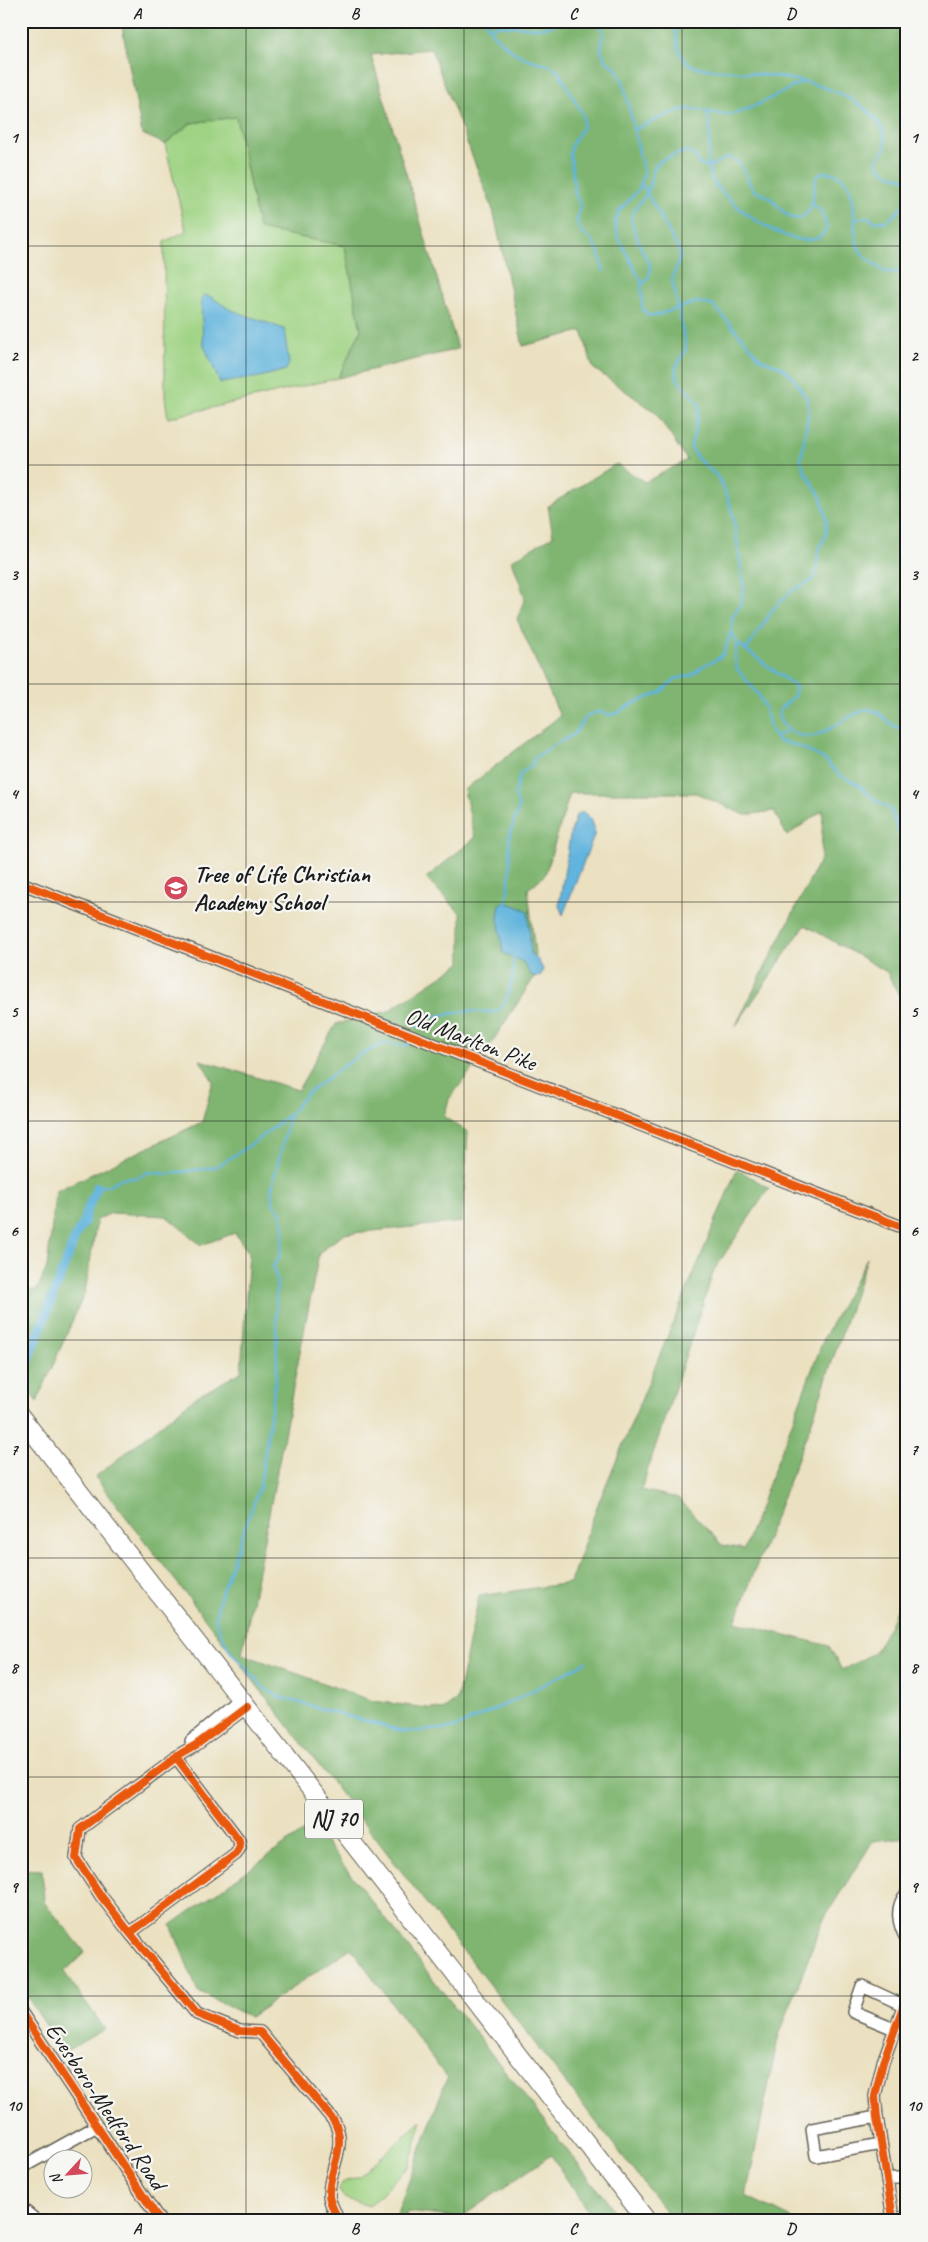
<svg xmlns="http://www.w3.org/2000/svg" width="928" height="2242" viewBox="0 0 928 2242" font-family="Caveat,sans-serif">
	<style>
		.green { fill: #9fd383; stroke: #5e7850 }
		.forest { fill: #7fb571; stroke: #4e6846 }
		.water { fill: #61b4dd; stroke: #3e687c }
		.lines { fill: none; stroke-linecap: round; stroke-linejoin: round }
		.stream { stroke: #61b4dd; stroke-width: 2.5 }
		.canal { stroke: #61b4dd; stroke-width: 9 }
		.minor-casing { stroke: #646156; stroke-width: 14 }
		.highway-casing { stroke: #646156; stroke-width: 20 }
		.minor { stroke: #fff; stroke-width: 11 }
		.highway { stroke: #fff; stroke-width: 18 }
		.cycleway-casing { stroke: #f6f6f2; stroke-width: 11 }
		.cycleway { stroke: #e8590c; stroke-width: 8 }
		.grid { fill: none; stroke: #1c1c1c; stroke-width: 1; stroke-opacity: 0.55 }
		.labels { text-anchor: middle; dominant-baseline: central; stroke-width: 4.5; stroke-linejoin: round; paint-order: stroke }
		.shield { fill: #f6f6f2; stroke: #5d5d5c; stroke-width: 1 }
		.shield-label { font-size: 22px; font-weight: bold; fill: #1c1c1c }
		.poi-label { font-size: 24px; font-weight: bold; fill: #1c1c1c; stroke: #f6f6f2; text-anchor: start }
		.street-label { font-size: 24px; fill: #1c1c1c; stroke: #f6f6f2 }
		.neatline { fill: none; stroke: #1c1c1c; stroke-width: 2 }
		.grid-label { font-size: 16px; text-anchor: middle; font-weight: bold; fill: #1c1c1c }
	</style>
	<rect width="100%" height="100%" fill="#f6f6f2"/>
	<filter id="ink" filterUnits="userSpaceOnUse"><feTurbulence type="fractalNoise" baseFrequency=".02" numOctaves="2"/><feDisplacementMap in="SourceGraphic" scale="10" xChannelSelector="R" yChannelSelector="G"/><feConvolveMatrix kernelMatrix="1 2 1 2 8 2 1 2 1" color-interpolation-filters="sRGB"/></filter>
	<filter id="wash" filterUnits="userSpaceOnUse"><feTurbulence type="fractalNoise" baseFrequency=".0096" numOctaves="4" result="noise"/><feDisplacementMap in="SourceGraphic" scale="20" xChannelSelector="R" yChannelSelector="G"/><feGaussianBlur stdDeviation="1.12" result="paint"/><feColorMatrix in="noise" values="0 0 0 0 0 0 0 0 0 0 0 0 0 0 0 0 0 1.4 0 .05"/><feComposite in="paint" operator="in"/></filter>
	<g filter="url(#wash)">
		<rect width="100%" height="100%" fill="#ebe1c1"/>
		<path class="green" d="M236,117L259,229L345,246L361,330L338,378L168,418L165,397L164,242L186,231L165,144L191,123Z
			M422,2120L409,2166L369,2206L344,2198L339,2190L341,2183L360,2176Z"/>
		<path class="forest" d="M121,21H907V1011L887,972L805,925L735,1027L821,858L823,810L787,836L774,811L745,815L696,793H570L545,875L528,889L537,973L487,1050L449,1099L444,1117L468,1132L462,1222L343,1234L319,1253L242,1654L373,1701L443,1710L457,1700L479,1596L570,1583L596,1509L737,1169L769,1188L714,1270L641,1490L678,1498L722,1545L744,1549L824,1338L867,1258L812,1421L735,1622L829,1646L842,1670L874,1653L891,1623L907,1581V1837L873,1841L823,1920L778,2038L746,2196L796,2221H673L95,1477L196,1397L241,1372L249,1253L235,1233L201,1245L166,1216L111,1213L97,1220L85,1292L37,1402L21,1382V1291L37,1290L47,1267L56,1191L202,1122L213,1081L200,1060L298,1090L336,1024L388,1011L461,963V914L426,878L475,838L464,790L560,716L517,619L525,598L512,560L553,536L548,506L616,464L645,482L687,460L655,412L593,368L582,331L523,346L493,210L431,49L371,55L458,349L338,378L361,330L345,246L259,229L236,117L191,123L165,144L142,134Z
			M21,1666L31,1695L21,1702Z
			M312,1825L614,2210L601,2221H594L551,2155L460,2218L407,2212L404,2221H394L447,2078L351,1948L250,2017L198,1992L171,1925Z
			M21,1869L42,1870L44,1902L85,1952L64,1972L105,2029L64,2052L21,1988Z"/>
		<path class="water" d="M204,295L211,297L229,309L284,329L289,363L286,370L260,377L220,383L203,343L201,300Z
			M583,812L590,818L595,833L563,915L559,906L570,836L576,815Z
			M505,902L524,909L528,912L531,954L538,960L543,969L541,976L537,977L531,975L523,962L503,953L498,918L500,904Z"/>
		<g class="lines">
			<path class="stream" d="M485,21L492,33L513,52L527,59L549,65L559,72L583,115V127L572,144L570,152L575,193L580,204L577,222L583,234L592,240L598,251L604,271
				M600,21L603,32L601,51L607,62L615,67L623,81L644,174L639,189L619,211L615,223L618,237L641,281L643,310L648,315L654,316L697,302L714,306L761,359L781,367L792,376L807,399L809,410L801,459L804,470L821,497L826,516L827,531L818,553L817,571L813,580L793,590L773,609L747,649
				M673,21C679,36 674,51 688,63C699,71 720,69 733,71C779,77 824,79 863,107C876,117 888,132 885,149L876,161C880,172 895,177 907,179
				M488,27C514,20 536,36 564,21
				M511,27L516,21
				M707,113C715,134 703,157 711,177C722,202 808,267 827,228L821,211L811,203
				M633,130C648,124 673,110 687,109C704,108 719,118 737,113C758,107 783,91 804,81
				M709,167L728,157C744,160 745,178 753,189C758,194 765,194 770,198C780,206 792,229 807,213C816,203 811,187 817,176L822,172C832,173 840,173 846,182C861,203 848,232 862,254C866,259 872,262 877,266C886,274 895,275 905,268
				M642,184L679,250L680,258L672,279L686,347C685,356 677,361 676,369C674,386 694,392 700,406L691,447L698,459L717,476L724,489L733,515L744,586L741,604L732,618V633L737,643L796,687L794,696L781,708L779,713C779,721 783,725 789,730C817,751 842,714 868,709L879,713L892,725L907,731
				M854,220L868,217C883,231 898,213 907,200
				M905,268L903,250L907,241
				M642,285C658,270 648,264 641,248C638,241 634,230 632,223C629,210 643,202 647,192C652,183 650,170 658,163C665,157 678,154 686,151L694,155L700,165L709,167
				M737,643L735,656L737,669L758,694L765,708L771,731L778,741L798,746L824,759L839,775L859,785L874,799L891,810L900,837L907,840
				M775,737L789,730
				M506,904L510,872L509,837L519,807L515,794L520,774L532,765L535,757L574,734L586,717L594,713L601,712L609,715L618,713L630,705L661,692L675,679L692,675L703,666L719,658L723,654L731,632
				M417,1027L426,1018L466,1011L492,1012L501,1009L506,1000L512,981L514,956
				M290,1114L271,1191L273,1203L280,1211L284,1225L280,1256L273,1267L277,1280L276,1296L277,1371L260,1486L221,1594L216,1614L217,1625L230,1651L264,1688L279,1697L406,1732L454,1728L513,1701L586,1662
				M97,1187L107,1186L122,1178H137L149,1172L168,1174L216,1167L255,1142L291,1113L306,1094L358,1056L385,1043L405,1046L410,1043"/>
			<path class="canal" d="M23,1376L76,1235L84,1223L85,1215L97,1187"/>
		</g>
	</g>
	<g filter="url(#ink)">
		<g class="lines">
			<defs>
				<path id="minor" d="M21,883L907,1229
					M191,1741L241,1699
					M176,1757L239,1840L240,1847L236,1854L130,1933L101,1896L76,1858L80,1829L182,1753L196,1745L247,1707
					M907,1893C894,1907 898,1925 907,1940
					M130,1933L197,2014L240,2031L260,2032L334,2121C348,2146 329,2168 329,2195C329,2202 336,2213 338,2221
					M21,2012L160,2221
					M894,2029L853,2012L862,1986L903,2005
					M877,2117L812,2129L816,2156L881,2144
					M21,2168L97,2126
					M887,2179L907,2177
					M21,2208L37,2221
					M893,2218L877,2117L875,2096L883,2062L907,1996
					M880,2221L907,2217"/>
				<path id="highway" d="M21,1417L647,2221"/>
			</defs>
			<use href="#minor" class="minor-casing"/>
			<use href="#highway" class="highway-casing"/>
			<use href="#minor" class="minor"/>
			<use href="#highway" class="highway"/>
			<defs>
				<path id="cycleway" d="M21,883L907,1229
					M176,1757L239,1840L240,1847L236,1854L130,1933L101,1896L76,1858L80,1829L182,1753L196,1745L247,1707
					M130,1933L197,2014L240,2031L260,2032L334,2121C348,2146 329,2168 329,2195C329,2202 336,2213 338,2221
					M21,2012L160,2221
					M893,2218L877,2117L875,2096L883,2062L907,1996"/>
			</defs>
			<use href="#cycleway" class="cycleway-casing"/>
			<use href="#cycleway" class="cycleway"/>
		</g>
	</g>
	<path class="grid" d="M246,21V2221M464,21V2221M682,21V2221M21,246H907M21,465H907M21,684H907M21,902H907M21,1121H907M21,1340H907M21,1558H907M21,1777H907M21,1996H907"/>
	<defs>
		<symbol id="school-disc" viewBox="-11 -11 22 22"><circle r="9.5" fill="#d1495b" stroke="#f6f6f2"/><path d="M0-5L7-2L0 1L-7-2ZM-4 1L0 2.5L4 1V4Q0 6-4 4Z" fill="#fff"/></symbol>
	</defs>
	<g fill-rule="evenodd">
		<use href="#school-disc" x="162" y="874" width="28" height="28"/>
	</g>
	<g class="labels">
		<rect class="shield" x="305" y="1799.5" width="58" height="39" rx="4"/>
		<g class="shield-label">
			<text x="334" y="1819">NJ 70</text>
		</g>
		<g class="poi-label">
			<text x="194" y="874">Tree of Life Christian<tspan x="194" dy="28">Academy School</tspan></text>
		</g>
		<g class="street-label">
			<text transform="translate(471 1039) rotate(21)">Old Marlton Pike</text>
			<text transform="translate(106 2106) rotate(56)">Evesboro-Medford Road</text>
		</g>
	</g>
	<rect width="928" height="2242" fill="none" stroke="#f6f6f2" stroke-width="55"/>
	<g transform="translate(68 2174) rotate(244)"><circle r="24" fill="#f6f6f2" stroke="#9f9f9c"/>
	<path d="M0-4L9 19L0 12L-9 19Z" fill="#d1495b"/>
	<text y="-8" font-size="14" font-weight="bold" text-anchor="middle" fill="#1c1c1c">N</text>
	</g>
	<rect x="28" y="28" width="872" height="2186" class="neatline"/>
	<g class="grid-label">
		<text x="137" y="19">A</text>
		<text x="355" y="19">B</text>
		<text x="573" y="19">C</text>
		<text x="791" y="19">D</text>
		<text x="14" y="143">1</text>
		<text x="914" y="143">1</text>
		<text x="14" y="361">2</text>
		<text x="914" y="361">2</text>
		<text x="14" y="580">3</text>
		<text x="914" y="580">3</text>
		<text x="14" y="799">4</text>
		<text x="914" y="799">4</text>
		<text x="14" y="1017">5</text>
		<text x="914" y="1017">5</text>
		<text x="14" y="1236">6</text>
		<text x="914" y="1236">6</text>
		<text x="14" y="1455">7</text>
		<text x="914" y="1455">7</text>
		<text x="14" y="1673">8</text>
		<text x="914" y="1673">8</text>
		<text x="14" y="1892">9</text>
		<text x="914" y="1892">9</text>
		<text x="14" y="2111">10</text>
		<text x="914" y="2111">10</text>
		<text x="137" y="2234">A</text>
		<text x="355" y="2234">B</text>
		<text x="573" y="2234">C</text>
		<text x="791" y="2234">D</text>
	</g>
</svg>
